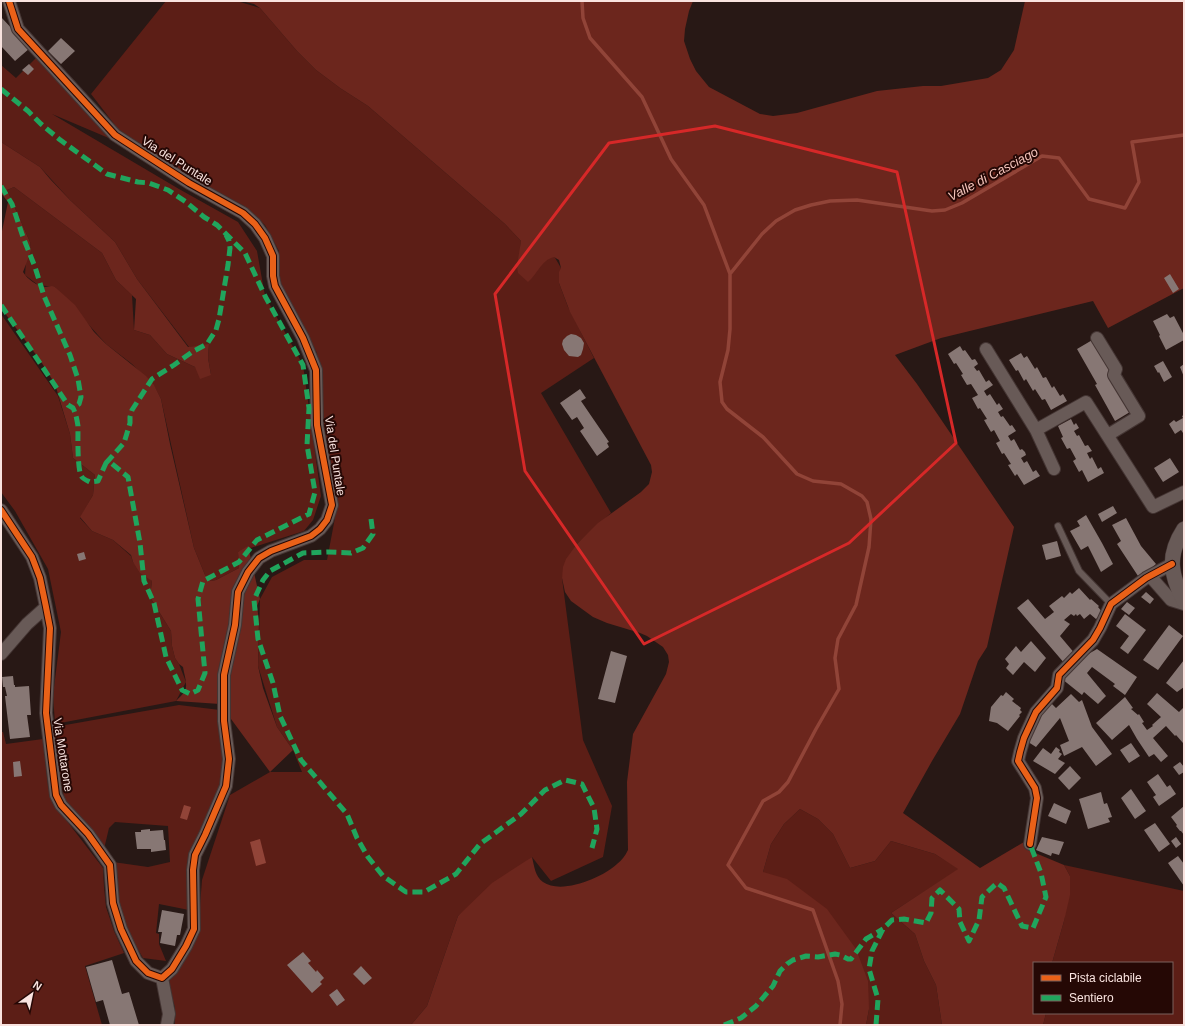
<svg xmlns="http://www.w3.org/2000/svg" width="1185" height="1026" viewBox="0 0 1185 1026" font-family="Helvetica,sans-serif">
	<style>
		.green { fill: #5c1e16 }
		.forest { fill: #6c261d }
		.water { fill: #914438 }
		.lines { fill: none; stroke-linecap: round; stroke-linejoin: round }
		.stream { stroke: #914438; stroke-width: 3.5 }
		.building { fill: #877774 }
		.service-casing { stroke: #443533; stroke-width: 8 }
		.minor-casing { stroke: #443533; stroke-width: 14 }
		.tertiary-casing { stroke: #443533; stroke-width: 16 }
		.service { stroke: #685a57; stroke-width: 6 }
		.minor { stroke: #685a57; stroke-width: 12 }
		.tertiary { stroke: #685a57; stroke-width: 15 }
		.quiet { stroke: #20a55d; stroke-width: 5; stroke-dasharray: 10 5; stroke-linecap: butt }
		.cycleway-casing { stroke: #250805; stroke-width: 8 }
		.cycleway { stroke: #ea6118; stroke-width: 6 }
		.marked { fill: none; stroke: #d62828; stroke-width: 3; stroke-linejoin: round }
		.labels { text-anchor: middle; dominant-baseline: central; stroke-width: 4; stroke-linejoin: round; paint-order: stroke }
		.street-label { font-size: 12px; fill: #f9e3df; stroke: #250805 }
		.water-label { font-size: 13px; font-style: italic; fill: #f4c4bb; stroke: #250805 }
	</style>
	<rect width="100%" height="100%" fill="#281815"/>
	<path class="green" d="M166,1H237L260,8L297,51L316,70L340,88L368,106L505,224L521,241L520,253L541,258L554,256L561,268L559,283L568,307L594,358L541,393L611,513L577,544L562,578L583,740L612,806L603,857L551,881L532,857L458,916L427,1006L411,1025H175V1007L167,984L175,972L198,931L202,880L230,795L270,772H302L293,750L277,727L258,666L260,599L272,577L304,560H327L338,502L323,441L317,353L278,279L279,251L265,225L244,206L184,173L118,129L91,94Z
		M38,56L111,139L52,114L179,189L238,222L257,251L265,296L303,365L321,496L313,520L304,531L238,552L239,568L216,580L211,581L205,575L194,548L161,399L154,386L132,364L106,344L55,287L38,285L25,275L26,261L31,251L30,242L7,190L14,187L102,253L116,280L132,295L134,330L150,335L167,354L195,367L211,375L208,358L209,345L189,347L137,279L115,242L70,200L40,167L1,142V65L16,78Z
		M1,314L58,396L70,434L73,458L95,475L93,495L80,518L92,531L113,540L131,556L133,562L152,581L150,597L171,631L172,646L175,658L179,664L186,682L176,701L55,724L53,695L61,632L48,569L15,511L1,492Z
		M179,705L220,710L224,766L221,788L192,855L189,910L159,904L156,933L159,934V944L166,961L143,958L126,929L115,903L113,862L148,867L170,862L168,826L115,822L109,828L104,849L65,801L60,778L54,727Z
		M1,732H3L6,744L43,739L48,786L53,803L103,868L104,887L106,907L114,931L124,953L85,966L102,1025H1Z
		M800,809L818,819L833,834L850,868L875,861L891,841L935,854L959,869L891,913L915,934L924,961L936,985L942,1025H866L869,1009L763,872L771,844L784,824Z
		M1064,865L1184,891V1025H1043L1046,1013H1172V963H1052L1064,921L1070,876Z"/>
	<path class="forest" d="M241,1H693L689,11L685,29L684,41L690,59L696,71L709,87L760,114L773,116L797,113L877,91L923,86H941L988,78L1001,70L1014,50L1025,1H1184V288L1108,328L1093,301L941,338L895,355L917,384L1014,527L987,647L978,661L960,714L932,761L903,813L980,868L1024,842L1028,850L1064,865L1070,876V895L1064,921L1052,963H1034V1013H1046L1043,1025H942L936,985L924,961L915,934L891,913L958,869L935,854L891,841L875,861L850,868L833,834L818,819L800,809L784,824L771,844L763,872L787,879L827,909L856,949L868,981L869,1009L866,1025H411L427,1006L458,916L492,883L532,857C534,865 535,877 543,882C561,895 602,878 617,864C622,860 625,856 628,850L627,782L633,734L666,674L669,662L668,655L663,647L647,636L640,633L607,623L593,617L571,601L565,592L562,578L563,567L566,559L577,544L598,523L641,492L649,484L652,472L651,465L570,312L559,283V272L561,268L559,260L554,257C541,260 537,275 528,282L518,273L517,266L521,241L505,224L368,106L340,88L316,70L297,51L260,8L254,4Z
		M1,142L40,167L50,179L70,200L115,242L137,279L188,347L209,344L208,358L211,375L200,379L195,367L167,354L150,335L134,330L136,299L116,280L102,253L14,187L7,190L30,242L31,251L23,272C27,279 37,286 45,287C49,287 51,285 55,287L75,305L94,332L106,344L146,376L154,385L161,399L170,444L194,548L205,575L211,581L216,580L239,568L238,552L248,546L260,599L257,606L259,621L258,666L263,688L277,727L293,750L270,772L220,704L176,701C179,698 183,694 185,691C188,684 184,674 183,667L179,664L175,658L172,646L171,631L150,597L152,581L140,573L133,562L131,555L113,540L92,531L80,517L93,495L95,475L73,458L70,434L55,384L40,360L1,308V236L8,202L1,193Z"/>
	<path class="water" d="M184,805L191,807L187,820L180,818Z
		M260,839L266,863L256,866L250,842Z"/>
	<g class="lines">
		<path class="stream" d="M582,1L583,18L590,38L642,97L671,159L704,205L730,274V329L728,350L720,382L722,402L727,409L763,437L797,474L813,481L841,484L862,496L867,502L871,519L869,547L856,605L838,639L835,658L839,689L816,729L788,782L779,792L763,801L728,865L746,888L813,910L838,981L842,1004L840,1025
			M730,274L762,234L776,221L795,210L811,205L830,201L857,200L932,211L945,210L962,203L1042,156L1059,158L1089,199L1125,208L1139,182L1132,142L1184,135"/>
	</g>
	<path class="building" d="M1,17L30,48L15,61L1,46Z
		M61,38L75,51L61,64L48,51Z
		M29,64L34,69L28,75L22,70Z
		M1170,274L1179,289L1173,293L1164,278Z
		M1167,314L1170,318L1174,316L1184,335V340L1166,350L1159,336L1160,335L1153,321Z
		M571,334L576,335L581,338L584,343L583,349L581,355L578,357L569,356L564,350L562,344L563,340L567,336Z
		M1094,339L1114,373L1130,412L1115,421L1095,385L1097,384L1077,349Z
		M960,346L963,351L965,350L972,360L975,359L977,362L978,364L974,367L977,371L979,370L986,382L989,380L993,385L984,391L987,396L990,394L997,405L999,403L1003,409L998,412L1001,417L1003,416L1010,426L1012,425L1016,431L1008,436L1011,441L1014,439L1020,450L1022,449L1025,452L1026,455L1021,458L1024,463L1027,461L1033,472L1036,470L1040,476L1024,485L1017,474L1015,476L1008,465L1011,464L1004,453L1002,454L996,443L1000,441L994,430L991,432L984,420L987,419L980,408L978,409L972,398L978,395L971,384L967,385L961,375L963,374L956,363L954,364L948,354Z
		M1021,353L1024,358L1027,356L1035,369L1037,367L1043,378L1046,377L1052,388L1054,386L1060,396L1063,394L1067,401L1051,410L1045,399L1042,400L1035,389L1033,391L1026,379L1024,381L1018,370L1016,371L1009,360Z
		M1163,361L1172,377L1164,382L1159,372L1158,373L1154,366Z
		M1184,364V377L1180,367Z
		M580,389L586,398L581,401L609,442L607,443L609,447L597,456L580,431L584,428L577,417L572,420L560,403Z
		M1184,415V433H1183L1181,430L1175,434L1169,424L1174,420L1176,422L1183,418L1182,416Z
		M1071,419L1074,425L1076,423L1079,428L1074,431L1077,436L1079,435L1085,446L1088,445L1092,451L1087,453L1090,459L1092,457L1098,469L1101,467L1104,473L1088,482L1082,470L1079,472L1073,461L1076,459L1070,448L1067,449L1061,438L1063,437L1058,426Z
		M1170,458L1179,472L1163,482L1154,468Z
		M1113,506L1117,513L1102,522L1098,514Z
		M1086,515L1102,543L1113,564L1101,572L1088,546L1081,550L1070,531L1080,526L1077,521Z
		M1126,518L1141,546L1156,564L1140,579L1117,544L1121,541L1112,525Z
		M1057,541L1061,556L1046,560L1042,545Z
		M84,552L86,559L79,561L77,554Z
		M1079,588L1090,600L1091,599L1099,606L1098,607L1103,613L1096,619L1090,614L1084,619L1080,614L1077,616L1076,614L1074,616L1071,614L1064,620L1070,624L1060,636L1076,655L1065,664L1017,608L1028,599L1045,619L1054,612L1049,606L1062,596L1064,598L1070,592L1072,594Z
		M1146,592L1154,599L1150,604L1141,597Z
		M1127,602L1135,608L1129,615L1121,609Z
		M1125,614L1146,630L1128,654L1120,648L1129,636L1116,626Z
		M1169,625L1183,636L1158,670L1143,660Z
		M1031,641L1046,658L1035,672L1024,662L1013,675L1006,668L1009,664L1005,659L1016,646L1021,652Z
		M1097,649L1137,677L1125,695L1113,686L1115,684L1092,667L1087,673L1106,696L1098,704L1084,692L1082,695L1062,679L1083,657Z
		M611,651L627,656L615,703L598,699Z
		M1184,660V687L1177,692L1166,683Z
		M13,676L14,685H15V687L29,686L31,715H27L30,737L10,739L5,696H7L5,687H3L2,677Z
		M1006,692L1014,699L1012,701L1021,708L1020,710L1022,712L1019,715L1020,716L1008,731L997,723L989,721L991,707L1001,695L1003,696Z
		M1157,693L1179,712L1183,708L1184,709V727H1183L1184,728V742L1183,743L1176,735L1175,736L1166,726L1153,738L1168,756L1161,762L1154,754L1149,757L1137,739L1129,725L1112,740L1096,723L1125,697L1133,708L1131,709L1138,715L1139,714L1144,722L1142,723L1147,730L1153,726L1152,725L1161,717L1147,704Z
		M1071,694L1079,702L1082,700L1092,727L1112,754L1096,766L1082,747L1064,756L1060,745L1069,741L1060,718L1036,747L1025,740L1049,701L1056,708Z
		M1131,743L1140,756L1129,763L1120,750Z
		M1056,747L1060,750L1059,752L1062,754L1058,759L1065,763L1055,774L1033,761L1043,748L1051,754Z
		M20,761L22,776L14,777L13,762Z
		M1180,762L1184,767V772L1179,775L1173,767Z
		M1070,766L1081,778L1069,790L1058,778Z
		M1158,774L1167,787L1170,785L1176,794L1159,806L1153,797L1156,795L1147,782Z
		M1131,789L1146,811L1135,819L1121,798Z
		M1101,792L1104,804L1107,803L1112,817L1108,818L1110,822L1088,829L1079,799Z
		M1054,803L1071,811L1066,824L1048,816Z
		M1184,806V835L1181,831H1180L1176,826L1177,825L1171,817Z
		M1155,823L1170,844L1159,852L1144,830Z
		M150,829V831L163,830L164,840H165L166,850L151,852V849H137L135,832H141V830Z
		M1042,837L1064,842L1059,855L1052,853L1051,856L1036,850Z
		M1176,837L1181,844L1176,848L1171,841Z
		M1178,856L1184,864V886L1168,863Z
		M162,910L184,914L180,935H177L175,946L160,943L162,932H158Z
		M303,952L311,961L308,963L316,972L317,970L324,978L320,982L322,984L312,993L287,965Z
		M112,960L122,994L129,992L139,1025H110L103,1000L96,1002L86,967Z
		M361,966L372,978L364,985L353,974Z
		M337,989L345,1000L337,1006L329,995Z"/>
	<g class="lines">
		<defs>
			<path id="service" d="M1058,526L1079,571L1111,604"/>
			<path id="minor" d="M9,1L18,29L115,135L189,183L243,213L255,224L265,238L273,256V276L275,286L303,338L316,370L317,425L332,505L327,520L320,529L311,536L271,551L259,558L248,572L238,592L235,625L224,675V721L229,759L226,786L205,835L195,855L193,870L194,929L186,946L172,969L162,978
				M1097,338L1116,369L1114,375L1139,416L1108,435
				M986,349L1036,430L1086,402L1153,507L1184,492
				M1036,430L1054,469
				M1,510L32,557L40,578L46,607L50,628L46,713L56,795L61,805L88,834L110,865L113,903L121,929L136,961L148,973L162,978
				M1150,576L1171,600L1184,604
				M1,654L27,624L46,607
				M1030,844L1037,798L1035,788L1018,761L1020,752L1024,738L1036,712L1057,688L1059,675L1093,640L1100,628L1111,604L1146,578L1172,564
				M162,978L169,1014L167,1025"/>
			<path id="tertiary" d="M1184,529C1167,555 1170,574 1184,601"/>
		</defs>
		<use href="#service" class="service-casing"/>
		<use href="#minor" class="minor-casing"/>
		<use href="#tertiary" class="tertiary-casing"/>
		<use href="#service" class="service"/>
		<use href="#minor" class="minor"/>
		<use href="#tertiary" class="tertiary"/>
		<path class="quiet" d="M1,89L28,111L41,124L59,139L107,174L138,182L149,183L168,190L186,202L204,217L217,225L245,253L265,296L303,365L309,408L307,445L315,492L309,514L257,540L239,562L203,581L198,599L205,673L198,690L190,694L182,690L166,657L154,603L144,581L140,543L128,477L111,463H106L98,481L90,482C88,481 83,479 82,477C77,472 78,435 78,426C77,420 76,414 73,408L68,405L1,305
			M1,186L12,204L23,237L35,267L44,296L70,355L78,379L81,397L79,404L73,408
			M106,463L124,443L130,423V417L132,410L152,379L174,365L192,352L207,344L216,330L219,319L228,265L230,248L229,241L226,235
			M371,519L373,534L363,548L351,553L328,552L303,553L270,571L263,580L254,600L258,639L273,683L280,716L301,760L347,814L357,838L368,857L383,876L406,892H424L456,874L480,844L521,814L545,790L565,780L582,784L594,808L597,829L592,848
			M724,1025L741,1018L756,1006L773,986L780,971L787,964L793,960L806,956L818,957L835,954L840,955L848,959H851L866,939L883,929
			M876,1025L878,999L869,969L872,951L883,929L892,920L904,919L926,923L931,913L932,898L940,890L959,909L960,922L969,941L979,920L982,897L997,883L1004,888L1022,926L1033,928L1046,897L1041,873L1030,844"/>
		<defs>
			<path id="cycleway" d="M1,510L32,557L40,578L46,607L50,628L46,713L56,795L61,805L88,834L110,865L113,903L121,929L136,961L148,973L162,978L172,969L186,946L194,929L193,870L195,855L205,835L226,786L229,759L224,721V675L235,625L238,592L248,572L259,558L271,551L311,536L320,529L327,520L332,505L317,425L316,370L303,338L275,286L273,276V256L265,238L255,224L243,213L189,183L115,135L18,29L9,1
				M1030,844L1037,798L1035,788L1018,761L1020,752L1024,738L1036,712L1057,688L1059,675L1093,640L1100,628L1111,604L1146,578L1172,564"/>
		</defs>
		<use href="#cycleway" class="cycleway-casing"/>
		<use href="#cycleway" class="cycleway"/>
	</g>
	<path class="marked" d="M715,126L897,172L956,443L849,543L644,644L525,471L495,294L609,143Z"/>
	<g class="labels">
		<g class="street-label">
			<text transform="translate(177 161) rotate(32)">Via del Puntale</text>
			<text transform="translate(335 456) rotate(81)">Via del Puntale</text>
			<text transform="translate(63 755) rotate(81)">Via Mottarone</text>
		</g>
		<g class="water-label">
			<text transform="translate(993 174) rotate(-28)">Valle di Casciago</text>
		</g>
	</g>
	<rect width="1185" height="1026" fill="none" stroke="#f9e3df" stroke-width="4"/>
	<rect x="1033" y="962" width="140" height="52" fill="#250805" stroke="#7a605c"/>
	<rect x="1041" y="975" width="20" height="6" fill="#ea6118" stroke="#7a605c"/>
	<text x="1069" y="982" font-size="12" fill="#f9e3df">Pista ciclabile</text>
	<rect x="1041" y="995" width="20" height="6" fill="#20a55d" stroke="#7a605c"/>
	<text x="1069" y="1002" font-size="12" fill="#f9e3df">Sentiero</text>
	<g transform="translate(32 994) rotate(33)" stroke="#250805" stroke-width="3" paint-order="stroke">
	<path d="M0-3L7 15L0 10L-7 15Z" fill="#f9e3df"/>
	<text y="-6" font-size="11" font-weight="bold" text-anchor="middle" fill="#f9e3df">N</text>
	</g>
</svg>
